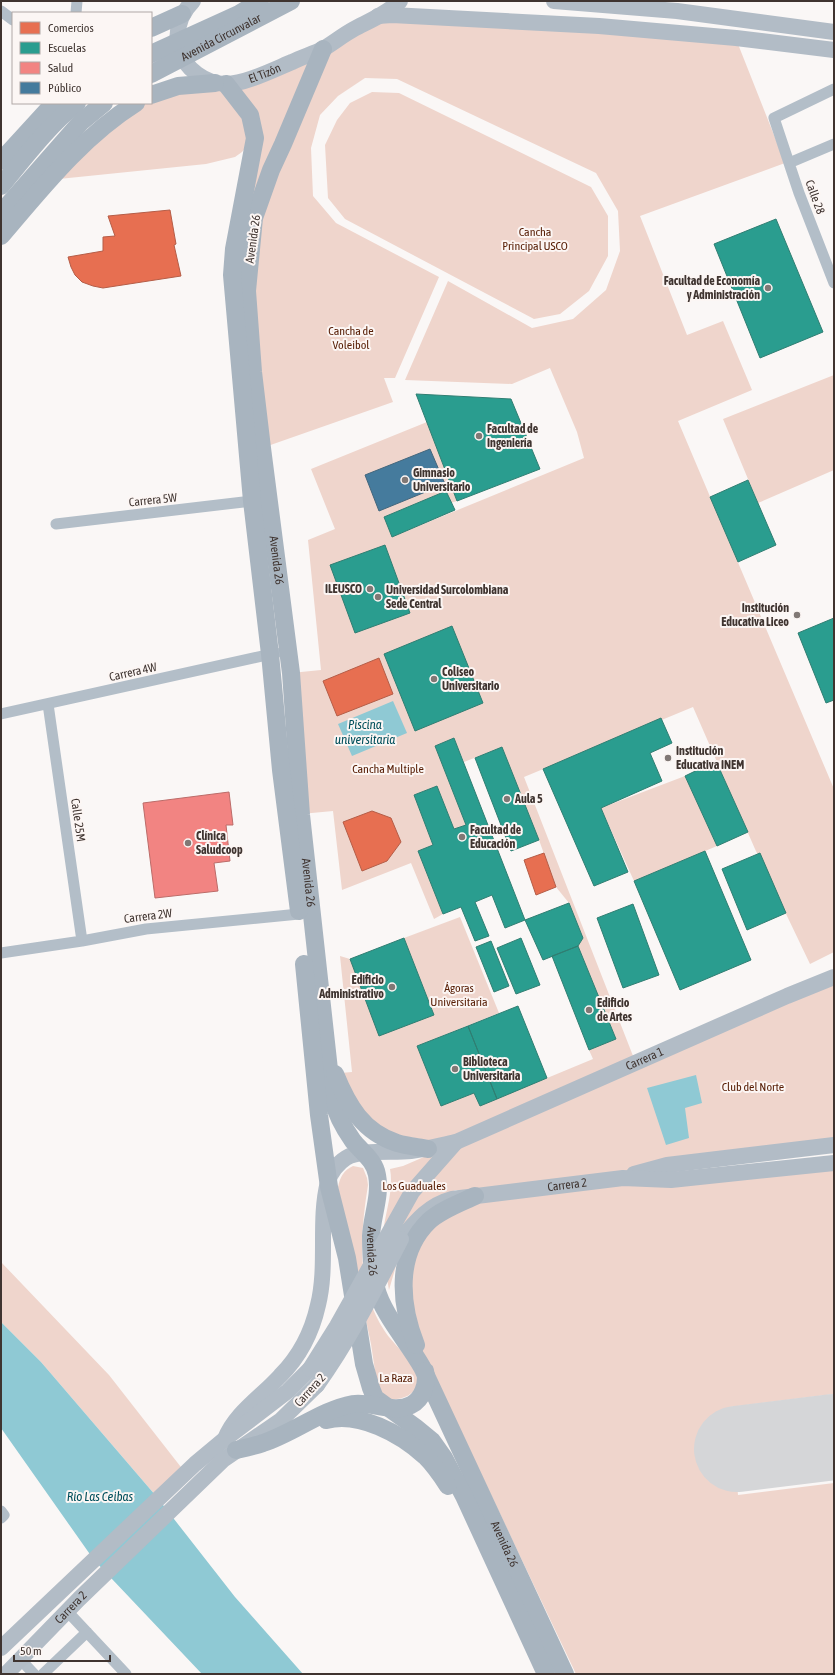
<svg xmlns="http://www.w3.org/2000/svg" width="835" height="1675" viewBox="0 0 835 1675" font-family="'Asap Condensed',sans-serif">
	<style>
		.green { fill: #efd5cc }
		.water { fill: #8fc9d4 }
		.shops { fill: #e76f51; stroke: #b55d47 }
		.schools { fill: #2a9d8f; stroke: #307e72 }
		.health { fill: #f28482; stroke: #bc6c69 }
		.public { fill: #457b9d; stroke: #43667c }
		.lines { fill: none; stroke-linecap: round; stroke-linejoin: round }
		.runway { stroke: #d5d6d8; stroke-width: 86 }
		.street { stroke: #b3bec8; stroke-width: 11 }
		.secondary { stroke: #b2bcc6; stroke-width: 16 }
		.primary { stroke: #a8b4bf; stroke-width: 18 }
		.secondary-bridge { stroke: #b2bcc6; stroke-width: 16 }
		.primary-bridge { stroke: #a8b4bf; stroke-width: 18 }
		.poi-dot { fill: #807875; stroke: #fcf6f4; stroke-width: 1.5 }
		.labels { text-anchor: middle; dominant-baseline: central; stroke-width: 4; stroke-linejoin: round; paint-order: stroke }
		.street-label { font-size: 12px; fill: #3f3430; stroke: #fcf6f4 }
		.park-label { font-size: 12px; fill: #561c03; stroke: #fcf6f4 }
		.poi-label { font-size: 12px; font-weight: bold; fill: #3f3430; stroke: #fcf6f4; text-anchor: start }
		.water-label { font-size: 13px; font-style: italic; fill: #004f5b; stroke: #fcf6f4 }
	</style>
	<rect width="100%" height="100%" fill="#faf7f6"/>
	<path class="green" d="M377,12L736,39L785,163L640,216L687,335L723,321L752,390L678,421L834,789V952L810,964L755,849L693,707L524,777L635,1061L834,977V1145L507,1192L834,1163V1394L730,1407L738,1495L834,1483V1674H576L483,1478L410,1329L404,1307L415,1236L474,1196L456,1190L442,1195L406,1231L389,1290C386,1272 382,1252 383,1234C385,1212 394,1191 390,1169L403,1166L454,1144L381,1133L329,1074L352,1072L340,956L350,959L434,1015L404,938L460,917L499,1013L417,1046L441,1106L474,1093L480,1106L593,1059L589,1050L616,1039L578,946L583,938L569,903L556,887L539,840L502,747L464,762L454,738L435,746L466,825L454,829L437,786L414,795L433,845L418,851L443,914L434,919L411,863L342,890L333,811L301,814L291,673L321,670L308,540L335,529L311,469L427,422L457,501L451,503L446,491L384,517L392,537L584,458L577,432L550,368L512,384L405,380L448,281L532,328L573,319L606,290L620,251L618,211L596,173L397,79L365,78L338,96L320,115L311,148L313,196L336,223L439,277L395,378H384L393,402L262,448L248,145L242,152L235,157L206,164L49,180L137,103H151V96L261,75Z
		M372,92L399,93L591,187L608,216V256L589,291L560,314L534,319L345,219L328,198L325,145L337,120L350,103Z
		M834,375V470L758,503L723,419Z
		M685,776L717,846L634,881L601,808Z
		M353,1166L363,1168L367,1178L368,1185C360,1234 356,1287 384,1330C394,1346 414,1359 417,1378C419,1395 401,1401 387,1399L382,1393L377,1384L371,1344L338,1187C340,1177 344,1170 353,1166Z
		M1,1262L109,1375L184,1471L156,1496L41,1362L1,1322Z"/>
	<path class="water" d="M393,701L407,733L352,756L338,724Z
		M696,1075L702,1103L685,1108L689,1138L666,1145L647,1088Z
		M1,1322L41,1362L156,1496L235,1597L303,1674H202L94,1560L1,1428Z"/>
	<path class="shops" d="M170,210L176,244L174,245L181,276L103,288L93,286L82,282L75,275L71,267L68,257L103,251V237L115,236L108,216Z
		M379,658L393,694L337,716L323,681Z
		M372,811L391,818L401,842L387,861L362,871L343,822Z
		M544,853L556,887L536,895L524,860Z"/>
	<path class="schools" d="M776,219L823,332L760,358L714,244Z
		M416,394L511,399L540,469L457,501Z
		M748,480L776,545L738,562L710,497Z
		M446,491L455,510L392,537L384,517Z
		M385,545L410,613L355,633L330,565Z
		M834,618V700L826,703L798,633Z
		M452,626L483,703L415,731L384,654Z
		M661,718L672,743L650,753L662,781L601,808L628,872L594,886L543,769Z
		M454,738L525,920L505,928L492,895L475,902L489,936L475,941L461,907L443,914L418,851L433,845L414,795L437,786L454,829L466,825L435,746Z
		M502,747L539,840L511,851L475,758Z
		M716,761L748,832L717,846L685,776Z
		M705,851L751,960L680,990L634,881Z
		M760,853L786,913L747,930L722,869Z
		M569,903L583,938L578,946L543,960L525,920Z
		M633,904L659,975L623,988L597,918Z
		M404,938L434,1015L379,1036L350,959Z
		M521,938L540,985L516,994L497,948Z
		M491,941L509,986L494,992L476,947Z
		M578,946L616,1039L589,1050L552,956Z
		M518,1006L547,1078L497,1099L468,1026Z
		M468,1026L497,1099L480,1106L474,1093L441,1106L417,1046Z"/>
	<path class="health" d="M229,792L233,825H226L230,861L214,863L218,891L155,898L143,803Z"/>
	<path class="public" d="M430,449L445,484L379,511L365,475Z"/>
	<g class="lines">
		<path class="runway" d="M737,1449L834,1437"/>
		<path class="street" d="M1,11L13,20
			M76,13L77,1
			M834,89L774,118L799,193L834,283
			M789,163L834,144
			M56,524L252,501
			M48,704L82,941
			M1,714L276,653
			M1,953L82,941L146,929L299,914
			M1,1511L4,1515L1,1518
			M67,1611L126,1674
			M20,1659L34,1674
			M43,1674L87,1632"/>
		<g class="secondary">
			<path id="s1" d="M193,1C180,14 175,30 179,48C184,69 206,84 226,84C245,84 275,69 292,62C302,57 313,54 323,49C333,43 343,35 354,29C369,21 388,13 400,1"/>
			<path d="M554,1L677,11L834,32"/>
			<path d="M378,16L392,15L599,26L736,38L834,50"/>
			<path d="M634,1174L667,1165L834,1145"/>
			<path id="s2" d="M401,1239C416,1221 429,1205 452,1199L623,1178L671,1180L834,1163"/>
			<path id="s3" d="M225,1439C235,1413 261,1397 280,1376C299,1357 312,1332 318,1305C328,1265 318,1221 328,1182C330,1173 338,1163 346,1158C360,1149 393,1153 411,1151C427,1149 441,1145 456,1142L787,996L834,977"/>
			<path d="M1,1648L195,1464L225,1439L288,1391L310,1369"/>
			<path id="s4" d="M6,1674L79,1599L223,1460L281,1420L317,1385"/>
		</g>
		<g class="primary">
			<path d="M151,28L182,14"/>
			<path id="s5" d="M323,49L283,144L271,170L254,218L247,291L253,372L262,448L291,673L301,815L332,1097C336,1114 343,1127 353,1141C362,1152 375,1161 377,1175C381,1195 372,1216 371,1236C371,1252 372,1272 376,1288C383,1315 408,1342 422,1367L565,1674"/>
			<path d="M226,84L250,115L255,138L234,249L232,275L252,501L270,654L281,770L299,911"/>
			<path d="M151,95L178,86L215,83"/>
			<path d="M1,161L54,103"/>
			<path d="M1,186C25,157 48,126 77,103"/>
			<path d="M1,213L81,122L104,103"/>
			<path d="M1,236C42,188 82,137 136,103"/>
			<path d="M304,964L319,1115L329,1187L347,1258L364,1364L371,1388L375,1398L415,1427L432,1441L444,1458L464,1496L546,1674"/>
			<path d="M335,1074C348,1106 363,1132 397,1143C407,1146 418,1147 428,1149"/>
			<path d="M416,1345C400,1305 395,1254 429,1221C441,1210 460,1203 475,1196"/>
			<path d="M326,1420C359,1411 401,1434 425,1456C434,1465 441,1475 448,1486"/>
			<path d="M236,1450C245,1448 255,1446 263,1443C294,1433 321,1410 353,1404C371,1401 394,1414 411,1405C423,1399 428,1383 425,1371"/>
		</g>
		<path class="secondary-bridge" d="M310,1369L337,1326L412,1192L456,1142
			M317,1385C350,1339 375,1289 401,1239"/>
		<g class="primary-bridge">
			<path d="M151,54L239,14L260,1"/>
			<path id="s6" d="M151,74L291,1"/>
		</g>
	</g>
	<g class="poi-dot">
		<circle cx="768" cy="288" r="4"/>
		<circle cx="479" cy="436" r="4"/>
		<circle cx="405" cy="480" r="4"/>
		<circle cx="370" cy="589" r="4"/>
		<circle cx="378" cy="597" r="4"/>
		<circle cx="797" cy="615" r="4"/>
		<circle cx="434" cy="679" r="4"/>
		<circle cx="668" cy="758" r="4"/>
		<circle cx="507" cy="799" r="4"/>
		<circle cx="462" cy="837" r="4"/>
		<circle cx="188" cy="843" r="4"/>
		<circle cx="392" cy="987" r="4"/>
		<circle cx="589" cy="1010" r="4"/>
		<circle cx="455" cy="1069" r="4"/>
	</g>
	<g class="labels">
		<g class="street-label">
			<text stroke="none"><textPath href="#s6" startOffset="79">Avenida Circunvalar</textPath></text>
			<text stroke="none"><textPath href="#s1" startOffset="155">El Tizón</textPath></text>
			<text transform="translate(815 197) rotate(70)">Calle 28</text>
			<text transform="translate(253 239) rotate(-82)">Avenida 26</text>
			<text transform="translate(153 500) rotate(-6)">Carrera 5W</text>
			<text stroke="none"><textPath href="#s5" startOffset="527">Avenida 26</textPath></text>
			<text transform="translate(133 672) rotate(-13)">Carrera 4W</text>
			<text transform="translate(78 820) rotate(82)">Calle 25M</text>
			<text stroke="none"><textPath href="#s5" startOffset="851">Avenida 26</textPath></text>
			<text transform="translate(148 916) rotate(-7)">Carrera 2W</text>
			<text stroke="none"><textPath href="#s3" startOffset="638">Carrera 1</textPath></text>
			<text stroke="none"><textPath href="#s2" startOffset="182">Carrera 2</textPath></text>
			<text stroke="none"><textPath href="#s5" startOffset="1235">Avenida 26</textPath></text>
			<text transform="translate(310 1390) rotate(-48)">Carrera 2</text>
			<text stroke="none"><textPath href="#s5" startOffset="1559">Avenida 26</textPath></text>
			<text stroke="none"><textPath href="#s4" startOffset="93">Carrera 2</textPath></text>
		</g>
		<g class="park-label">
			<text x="535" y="232">Cancha<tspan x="535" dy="14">Principal USCO</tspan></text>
			<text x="351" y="331">Cancha de<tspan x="351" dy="14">Voleibol</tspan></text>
			<text x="388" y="769">Cancha Multiple</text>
			<text x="459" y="988">Ágoras<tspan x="459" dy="14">Universitaria</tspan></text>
			<text x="753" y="1087">Club del Norte</text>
			<text x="414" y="1186">Los Guaduales</text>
			<text x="396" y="1378">La Raza</text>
		</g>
		<g class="poi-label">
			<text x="760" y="281" text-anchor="end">Facultad de Economía<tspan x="760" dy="14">y Administración</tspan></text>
			<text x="487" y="429">Facultad de<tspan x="487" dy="14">Ingeniería</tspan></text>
			<text x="413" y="473">Gimnasio<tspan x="413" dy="14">Universitario</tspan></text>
			<text x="362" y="589" text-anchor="end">ILEUSCO</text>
			<text x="386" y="590">Universidad Surcolombiana<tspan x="386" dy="14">Sede Central</tspan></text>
			<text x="789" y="608" text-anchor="end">Institución<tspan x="789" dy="14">Educativa Liceo</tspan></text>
			<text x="442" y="672">Coliseo<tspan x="442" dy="14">Universitario</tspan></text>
			<text x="676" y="751">Institución<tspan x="676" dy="14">Educativa INEM</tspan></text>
			<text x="515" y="799">Aula 5</text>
			<text x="470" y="830">Facultad de<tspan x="470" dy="14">Educación</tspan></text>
			<text x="196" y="836">Clínica<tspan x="196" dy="14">Saludcoop</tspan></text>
			<text x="384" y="980" text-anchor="end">Edificio<tspan x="384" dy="14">Administrativo</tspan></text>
			<text x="597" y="1003">Edificio<tspan x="597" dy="14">de Artes</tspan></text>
			<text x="463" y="1062">Biblioteca<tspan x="463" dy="14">Universitaria</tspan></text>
		</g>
		<g class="water-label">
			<text x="365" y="724">Piscina<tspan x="365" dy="15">universitaria</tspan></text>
			<text x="100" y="1496">Río Las Ceibas</text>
		</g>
	</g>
	<rect width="835" height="1675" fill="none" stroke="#3f3430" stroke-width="4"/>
	<rect x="12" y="12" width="140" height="92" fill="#fcf6f4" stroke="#b0a8a6"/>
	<rect x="20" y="22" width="20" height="12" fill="#e76f51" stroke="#b0a8a6"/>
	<text x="48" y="32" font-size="12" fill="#3f3430">Comercios</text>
	<rect x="20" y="42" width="20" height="12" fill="#2a9d8f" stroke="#b0a8a6"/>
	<text x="48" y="52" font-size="12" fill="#3f3430">Escuelas</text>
	<rect x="20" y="62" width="20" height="12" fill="#f28482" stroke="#b0a8a6"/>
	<text x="48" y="72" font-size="12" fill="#3f3430">Salud</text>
	<rect x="20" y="82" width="20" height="12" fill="#457b9d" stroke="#b0a8a6"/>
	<text x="48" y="92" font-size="12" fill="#3f3430">Público</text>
	<path d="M14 1655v6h96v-6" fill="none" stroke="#3f3430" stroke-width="2"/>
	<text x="20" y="1655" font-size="12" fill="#3f3430" stroke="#fcf6f4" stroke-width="3" paint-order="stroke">50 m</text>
</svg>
